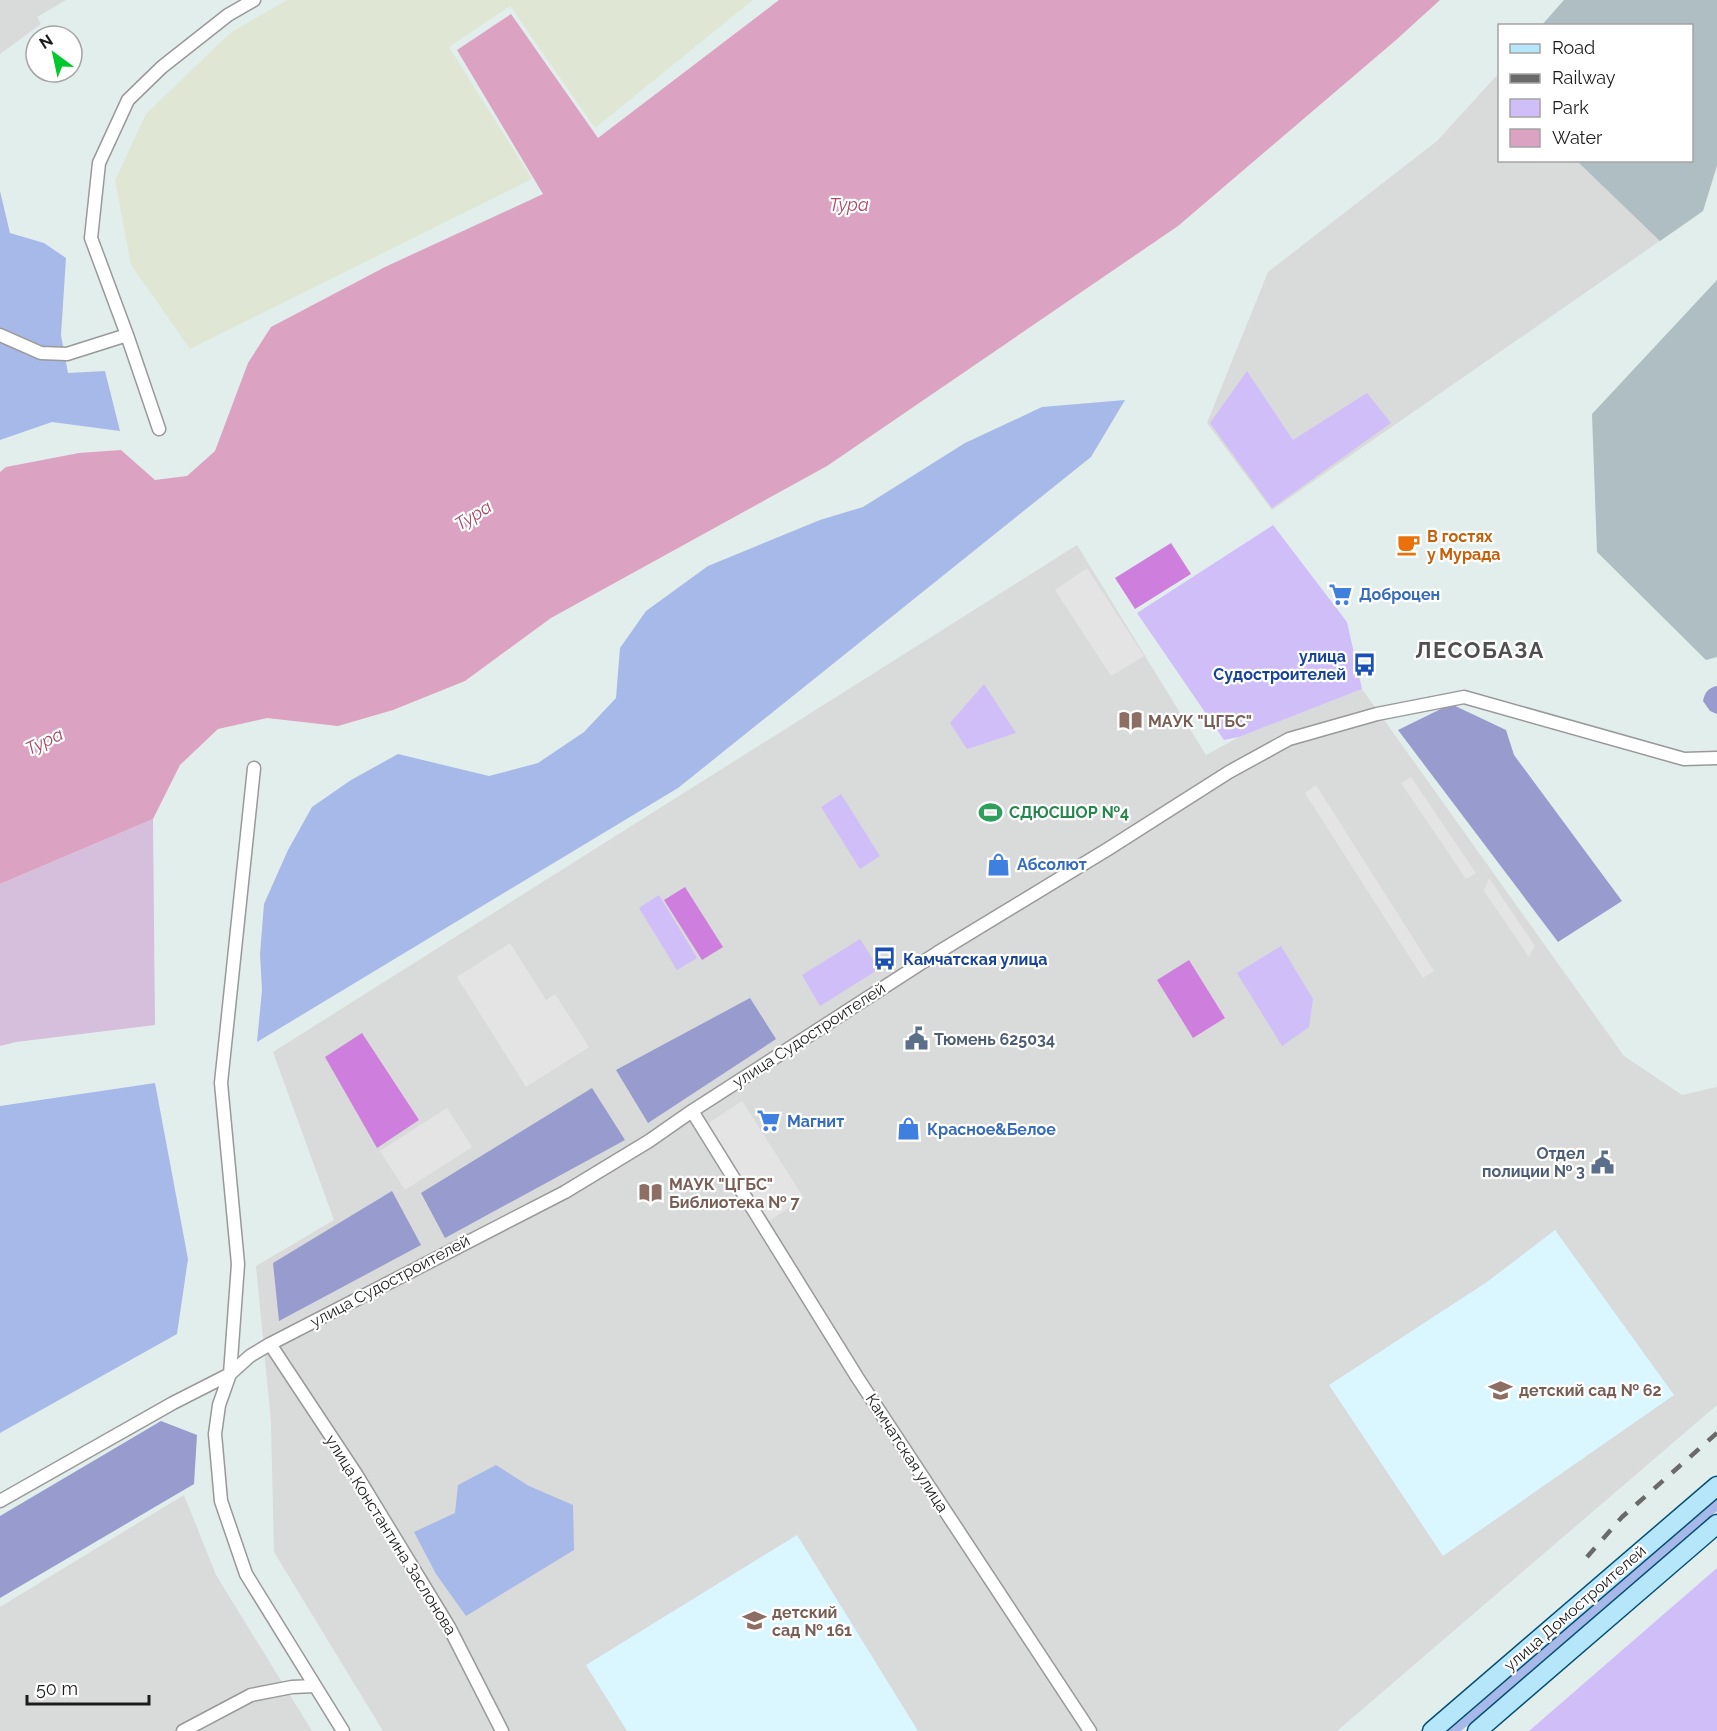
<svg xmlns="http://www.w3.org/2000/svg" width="1717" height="1731" viewBox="0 0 1717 1731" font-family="Raleway,sans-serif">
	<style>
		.residential { fill: #d9dada }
		.industrial { fill: #dfe7d4 }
		.education { fill: #daf7ff }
		.construction { fill: #aebec2 }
		.grass { fill: #a7b9e8 }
		.forest { fill: #979bcd }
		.wetland { fill: #d5bfdc }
		.park { fill: #d0bef9 }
		.pitch { fill: #ce7fdd }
		.parking { fill: #e4e4e4 }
		.water { fill: #dca2c2 }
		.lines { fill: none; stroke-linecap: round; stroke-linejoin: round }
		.minor-casing { stroke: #999; stroke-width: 15 }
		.secondary-casing { stroke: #054e72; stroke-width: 21 }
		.minor { stroke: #fff; stroke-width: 12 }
		.secondary { stroke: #b5e6f9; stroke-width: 18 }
		.rail { stroke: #6a6a6a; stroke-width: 4.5; stroke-dasharray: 12 12; stroke-linecap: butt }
		.labels { text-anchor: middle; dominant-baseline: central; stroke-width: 4.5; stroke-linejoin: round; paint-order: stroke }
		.food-label { font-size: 16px; font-weight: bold; fill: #c56008; stroke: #fff; text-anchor: start }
		.shop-label { font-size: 16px; font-weight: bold; fill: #366cbe; stroke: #fff; text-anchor: start }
		.transit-label { font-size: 16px; font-weight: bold; fill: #164399; stroke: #fff; text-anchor: end }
		.education-label { font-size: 16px; font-weight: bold; fill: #785e54; stroke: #fff; text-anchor: start }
		.leisure-label { font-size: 16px; font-weight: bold; fill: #27864d; stroke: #fff; text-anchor: start }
		.street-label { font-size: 16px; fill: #1c1c1c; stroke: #fff }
		.service-label { font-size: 16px; font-weight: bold; fill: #4e5e75; stroke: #fff; text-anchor: start }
		.water-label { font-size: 18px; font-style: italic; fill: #ab4a65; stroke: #fff }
		.district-label { font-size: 22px; font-weight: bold; letter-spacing: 1.5px; fill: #4f4f4f; stroke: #fff }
	</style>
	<rect width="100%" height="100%" fill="#e2eeec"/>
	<path class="residential" d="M0,0H66L37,17L41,24L0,54Z
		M1564,0H1717V167L1703,211L1272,510L1207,423L1268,272L1437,141L1499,73L1500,160H1692V26L1542,25Z
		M1077,545L1206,755L1239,737L1362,689L1624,1056L1682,1095L1717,1087V1405L1337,1731H383L274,1552L271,1422L256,1266L334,1220L273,1052Z
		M184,1495L216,1575L312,1731H0V1607Z"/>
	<path class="industrial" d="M287,0H753L595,128L510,6L449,47L532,179L190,349L131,265L115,180L146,114L230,33Z"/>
	<path class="education" d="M1555,1230L1674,1395L1443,1556L1329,1385L1487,1282Z
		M797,1535L918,1731H627L586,1665Z"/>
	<path class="construction" d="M1564,0H1717V165L1703,211L1660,241L1577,161L1692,160V26L1542,25Z
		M1717,280V657L1706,660L1597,552L1592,414Z"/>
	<path class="grass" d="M0,191L10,233L44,243L66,258L61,335L68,373L105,371L120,431L52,422L0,440Z
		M1125,400L1091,457L678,788L257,1042L262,990L260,954L264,904L288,850L312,807L351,780L398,754L489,776L538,763L584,732L616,698L620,648L646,611L708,566L820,520L863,507L965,443L1042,407Z
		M155,1083L188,1259L177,1334L0,1433V1106Z
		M496,1465L529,1486L573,1505L574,1550L466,1616L436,1574L414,1532L455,1513L458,1485Z
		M1717,1499V1511L1461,1731H1448Z"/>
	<path class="forest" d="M1717,686V714L1710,711L1703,701C1705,692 1708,688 1717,686Z
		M1451,704L1506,730L1514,755L1622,901L1558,942L1398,730Z
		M750,998L776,1039L648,1123L616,1070Z
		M592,1088L625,1140L445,1238L421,1193Z
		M392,1191L421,1245L279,1321L273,1263Z
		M161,1421L197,1435L194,1484L0,1598V1516Z"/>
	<path class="wetland" d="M153,819L155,1025L16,1042L0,1046V884Z"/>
	<path class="park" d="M1247,371L1293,440L1367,393L1391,423L1272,508L1210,423Z
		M1273,525L1347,622L1362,689L1239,737L1224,740L1137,613Z
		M984,684L1016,733L967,749L950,723Z
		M841,794L880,856L860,869L821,807Z
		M659,895L697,958L677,970L639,908Z
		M860,939L879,969L820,1006L802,975Z
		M1281,946L1313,999L1309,1027L1282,1046L1237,973Z
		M1717,1568V1731H1529Z"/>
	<path class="pitch" d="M1171,543L1191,574L1135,609L1115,578Z
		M685,887L723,947L702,960L664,900Z
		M1189,960L1225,1018L1193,1038L1157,980Z
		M362,1033L419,1120L377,1148L325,1057Z"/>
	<path class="parking" d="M1087,568L1144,656L1111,676L1055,590Z
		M1411,777L1476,873L1466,879L1401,783Z
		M1316,785L1434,971L1423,978L1305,793Z
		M1489,878L1535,946L1529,957L1484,891Z
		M510,943L546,1000L555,994L589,1047L526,1087L457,977Z
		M742,1101L804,1198L766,1223L704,1126Z
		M447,1108L472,1147L405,1190L380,1151Z"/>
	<path class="water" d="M779,0H1440L1396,40L1178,226L827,466L551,618L465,681L393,710L338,726L267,718L218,729L180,765L153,819L0,884V472L6,467L79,453L121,450L155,480L187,476L215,451L248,363L271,327L385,267L543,194L457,50L511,14L598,138Z"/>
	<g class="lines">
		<defs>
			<path id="minor" d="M0,335L41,353L67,354L127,335
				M159,429L127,335L91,238L99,163L128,100L162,67L228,15L254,0
				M254,768L221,1083L238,1264L230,1374L219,1405L215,1434L221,1501L246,1574L343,1731
				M692,1111L857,1377L1090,1731
				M270,1344L356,1474L449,1627L502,1731
				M0,1501L173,1403L230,1374L250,1356L270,1344L565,1192L649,1141L692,1111L937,953L1108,849L1229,772L1289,739L1377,714L1464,697L1684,759L1717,758
				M183,1731L251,1695L292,1687L315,1686"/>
			<path id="secondary" d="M1432,1731L1717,1486
				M1477,1731L1717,1524"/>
		</defs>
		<use href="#minor" class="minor-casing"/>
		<use href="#secondary" class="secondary-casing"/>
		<use href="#minor" class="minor"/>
		<use href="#secondary" class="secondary"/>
		<path class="rail" d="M1587,1557L1622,1517L1717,1433"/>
	</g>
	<defs>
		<symbol id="cafe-bare" viewBox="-9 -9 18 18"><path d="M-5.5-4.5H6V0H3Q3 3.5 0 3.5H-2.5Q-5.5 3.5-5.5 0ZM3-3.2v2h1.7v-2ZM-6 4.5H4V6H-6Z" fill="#e8710a" stroke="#fff" stroke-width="2.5" paint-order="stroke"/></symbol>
		<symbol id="supermarket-bare" viewBox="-9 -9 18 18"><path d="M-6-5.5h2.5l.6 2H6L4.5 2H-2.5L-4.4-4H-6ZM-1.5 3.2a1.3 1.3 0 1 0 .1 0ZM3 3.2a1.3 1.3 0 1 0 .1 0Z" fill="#3f7fe0" stroke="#fff" stroke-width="2.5" paint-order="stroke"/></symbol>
		<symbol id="bus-bare" viewBox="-9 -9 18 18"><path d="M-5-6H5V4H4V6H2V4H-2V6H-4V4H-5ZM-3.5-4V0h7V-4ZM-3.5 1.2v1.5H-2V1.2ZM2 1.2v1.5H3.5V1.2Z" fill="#1a4fb4" stroke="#fff" stroke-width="2.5" paint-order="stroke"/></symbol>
		<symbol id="library-bare" viewBox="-9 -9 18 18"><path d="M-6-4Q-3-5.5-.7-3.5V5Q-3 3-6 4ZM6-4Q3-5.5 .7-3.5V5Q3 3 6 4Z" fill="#8d6e63" stroke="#fff" stroke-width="2.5" paint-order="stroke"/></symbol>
		<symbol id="stadium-bare" viewBox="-9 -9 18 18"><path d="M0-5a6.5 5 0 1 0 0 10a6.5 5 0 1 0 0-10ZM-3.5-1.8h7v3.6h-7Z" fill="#2e9e5b" stroke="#fff" stroke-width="2.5" paint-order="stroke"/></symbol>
		<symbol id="shop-bare" viewBox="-9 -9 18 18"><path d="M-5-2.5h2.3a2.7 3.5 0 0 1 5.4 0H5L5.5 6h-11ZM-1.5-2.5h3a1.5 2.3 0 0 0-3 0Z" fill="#3f7fe0" stroke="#fff" stroke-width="2.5" paint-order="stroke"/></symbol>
		<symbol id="civic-bare" viewBox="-9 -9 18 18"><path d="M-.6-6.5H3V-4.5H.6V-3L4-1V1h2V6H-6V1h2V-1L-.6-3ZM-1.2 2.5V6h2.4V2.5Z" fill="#5c6f8a" stroke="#fff" stroke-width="2.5" paint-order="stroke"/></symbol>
		<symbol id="school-bare" viewBox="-9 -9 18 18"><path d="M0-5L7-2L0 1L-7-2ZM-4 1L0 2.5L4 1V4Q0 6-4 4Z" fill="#8d6e63" stroke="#fff" stroke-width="2.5" paint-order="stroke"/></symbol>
	</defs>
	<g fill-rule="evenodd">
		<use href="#cafe-bare" x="1392" y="528" width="33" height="33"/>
		<use href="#supermarket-bare" x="1324" y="578" width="33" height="33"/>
		<use href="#bus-bare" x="1348" y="648" width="33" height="33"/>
		<use href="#library-bare" x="1114" y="704" width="33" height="33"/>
		<use href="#stadium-bare" x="974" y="796" width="33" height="33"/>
		<use href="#shop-bare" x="982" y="848" width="33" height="33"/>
		<use href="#bus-bare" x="868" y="942" width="33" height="33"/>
		<use href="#civic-bare" x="900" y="1022" width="33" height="33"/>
		<use href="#supermarket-bare" x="752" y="1104" width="33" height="33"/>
		<use href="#shop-bare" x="892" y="1112" width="33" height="33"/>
		<use href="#civic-bare" x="1586" y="1146" width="33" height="33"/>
		<use href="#library-bare" x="634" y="1176" width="33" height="33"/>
		<use href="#school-bare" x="1484" y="1374" width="33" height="33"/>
		<use href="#school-bare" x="738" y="1604" width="33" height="33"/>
	</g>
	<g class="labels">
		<g class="food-label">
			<text x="1427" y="536">В гостях<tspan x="1427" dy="18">у Мурада</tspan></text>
		</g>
		<g class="shop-label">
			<text x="1359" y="594">Доброцен</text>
			<text x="1017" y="864">Абсолют</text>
			<text x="787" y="1121">Магнит</text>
			<text x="927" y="1129">Красное&amp;Белое</text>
		</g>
		<g class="transit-label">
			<text x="1346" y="656">улица<tspan x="1346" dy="18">Судостроителей</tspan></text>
			<text x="903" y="959" text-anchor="start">Камчатская улица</text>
		</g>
		<g class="education-label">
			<text x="1148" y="721">МАУК "ЦГБС"</text>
			<text x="669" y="1184">МАУК "ЦГБС"<tspan x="669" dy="18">Библиотека № 7</tspan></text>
			<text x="1519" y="1390">детский сад № 62</text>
			<text x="772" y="1612">детский<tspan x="772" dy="18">сад № 161</tspan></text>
		</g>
		<g class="leisure-label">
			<text x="1009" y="812">СДЮСШОР №4</text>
		</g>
		<g class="street-label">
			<text transform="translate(809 1035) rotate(-33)">улица Судостроителей</text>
			<text transform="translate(390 1281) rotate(-28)">улица Судостроителей</text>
			<text transform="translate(907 1453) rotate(57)">Камчатская улица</text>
			<text transform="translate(391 1535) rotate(58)">улица Константина Заслонова</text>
			<text transform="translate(1575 1608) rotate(-41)">улица Домостроителей</text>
		</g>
		<g class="service-label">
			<text x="934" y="1039">Тюмень 625034</text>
			<text x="1585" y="1153" text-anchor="end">Отдел<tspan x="1585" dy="18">полиции № 3</tspan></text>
		</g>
		<g class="water-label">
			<text x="849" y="204">Тура</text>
			<text transform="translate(473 515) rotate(-32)">Тура</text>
			<text transform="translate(44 741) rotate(-26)">Тура</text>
		</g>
		<g class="district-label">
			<text x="1480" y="650">ЛЕСОБАЗА</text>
		</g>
	</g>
	<rect x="1498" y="24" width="195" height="138" fill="#ffffff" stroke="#a4a4a4" stroke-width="1.5"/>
	<rect x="1510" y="44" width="30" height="9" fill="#b5e6f9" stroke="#a4a4a4" stroke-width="1.5"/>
	<text x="1552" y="54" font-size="18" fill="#1c1c1c">Road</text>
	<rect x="1510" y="74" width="30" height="9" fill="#6a6a6a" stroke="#a4a4a4" stroke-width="1.5"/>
	<text x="1552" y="84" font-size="18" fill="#1c1c1c">Railway</text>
	<rect x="1510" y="99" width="30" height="18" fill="#d0bef9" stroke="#a4a4a4" stroke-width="1.5"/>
	<text x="1552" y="114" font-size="18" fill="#1c1c1c">Park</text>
	<rect x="1510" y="129" width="30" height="18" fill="#dca2c2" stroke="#a4a4a4" stroke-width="1.5"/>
	<text x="1552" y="144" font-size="18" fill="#1c1c1c">Water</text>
	<g transform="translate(54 54) rotate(327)"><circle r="28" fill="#ffffff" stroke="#a4a4a4" stroke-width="1.5"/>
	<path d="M0-4.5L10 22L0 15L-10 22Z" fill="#01c82d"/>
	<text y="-9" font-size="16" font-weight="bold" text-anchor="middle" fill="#1c1c1c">N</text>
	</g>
	<path d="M27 1695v9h122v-9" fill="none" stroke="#1c1c1c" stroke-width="3"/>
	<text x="36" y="1695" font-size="18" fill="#1c1c1c" stroke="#ffffff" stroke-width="4.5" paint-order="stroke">50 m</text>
</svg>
